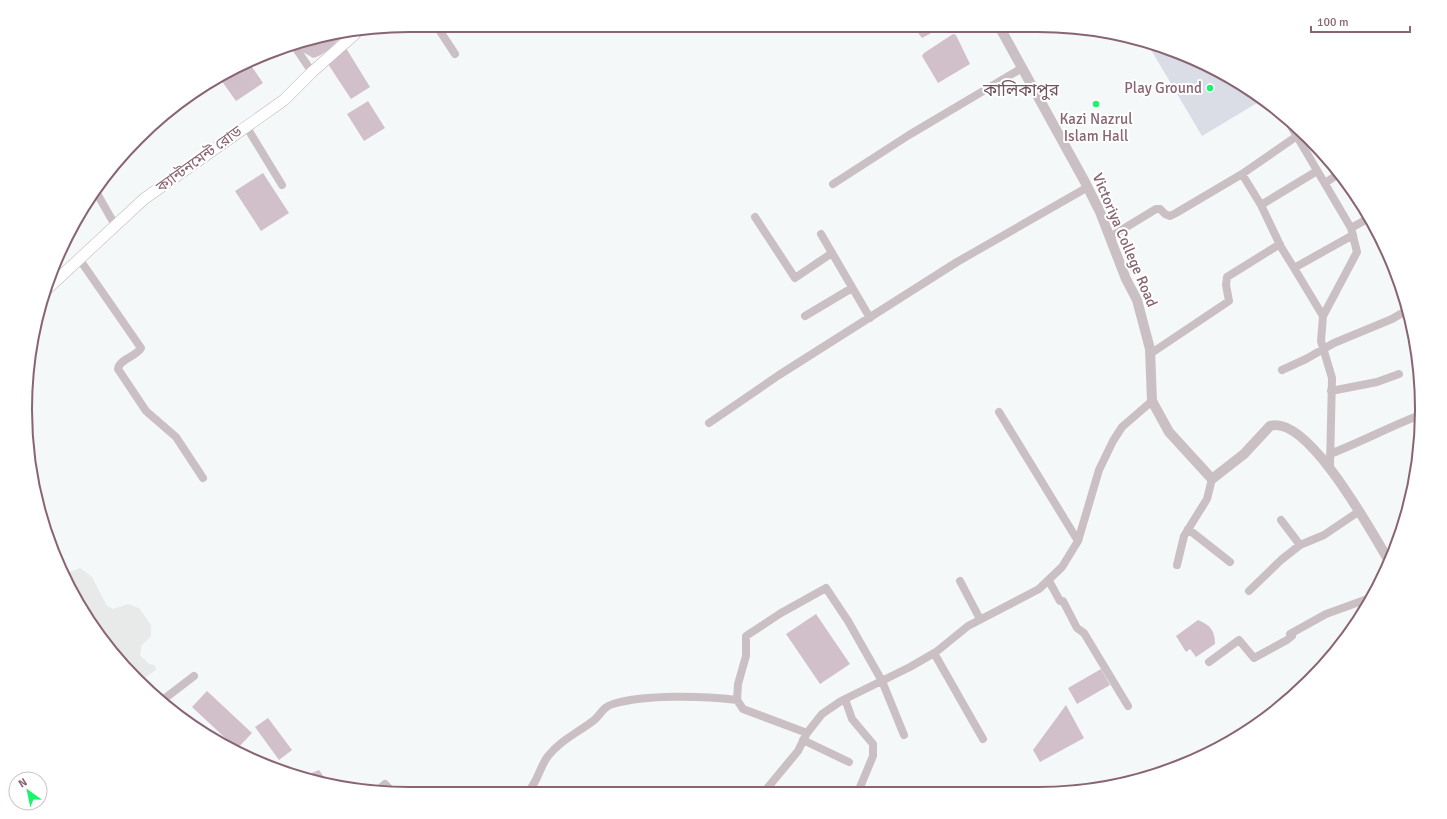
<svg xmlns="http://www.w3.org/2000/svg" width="1447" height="819" viewBox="0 0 1447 819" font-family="Signika,'Noto Sans Bengali',sans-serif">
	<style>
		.built { fill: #e8e9e9 }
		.green { fill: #dadde5 }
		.water { fill: #d1c0ca }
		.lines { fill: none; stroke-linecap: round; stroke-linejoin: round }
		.secondary-casing { stroke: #c1b5ba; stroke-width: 12 }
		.minor { stroke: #cac0c4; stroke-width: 8 }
		.tertiary { stroke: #cac0c4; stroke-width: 10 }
		.secondary { stroke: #fff; stroke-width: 11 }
		.poi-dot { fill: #19f46c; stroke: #fff; stroke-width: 1.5 }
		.labels { text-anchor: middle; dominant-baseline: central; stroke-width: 4; stroke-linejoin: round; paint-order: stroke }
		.poi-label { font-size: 15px; fill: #896473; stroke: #fff; text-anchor: end }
		.street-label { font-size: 15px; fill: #896473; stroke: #fff }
		.quarter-label { font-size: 17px; fill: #6d535e; stroke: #fff }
		.rim { fill: none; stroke: #896473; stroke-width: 2 }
	</style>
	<rect width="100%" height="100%" fill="#f5f8f8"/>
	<path class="built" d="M80,568L92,577L107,606L113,609L128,604L139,608L151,625V636L142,645L140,655L149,664L155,665L156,670L142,680L120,663L65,574Z"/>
	<path class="green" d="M1147,43L1161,45L1230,77L1262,100L1202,136Z"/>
	<path class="water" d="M913,26H939L935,31L922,38Z
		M953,34L956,35L970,64L938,83L922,56L924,53Z
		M343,36C333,44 326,55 313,58L303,52L297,44Z
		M346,48L370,87L351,99L326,61Z
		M250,64L263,83L236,101L221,80Z
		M368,101L385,128L364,141L347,114Z
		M263,173L289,213L261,231L235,191Z
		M816,614L850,664L820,684L786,634Z
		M1198,620C1210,625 1215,630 1215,644L1196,657L1190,649L1186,652L1176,636Z
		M1101,669L1110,685L1077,704L1068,688Z
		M207,691L252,733L237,749L192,707Z
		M1066,705L1084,738L1040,762L1033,750Z
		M268,718L292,750L279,760L255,727Z
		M319,770L329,784L305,779L307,775Z"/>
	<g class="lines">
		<defs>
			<path id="secondary" d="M47,289L144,199L284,100L312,72L355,34"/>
		</defs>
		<use href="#secondary" class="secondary-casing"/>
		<path class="minor" d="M436,25L455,54
			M293,44L312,72
			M1285,116L1351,228L1357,252L1323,316L1321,341L1332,378L1330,466
			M246,126L282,185
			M1242,174L1261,205L1317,171
			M1325,183L1340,173
			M833,184L909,135L1022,68
			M95,190L115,225
			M1261,205L1281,247L1294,268L1353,235
			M755,217L795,278L832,253
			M1351,228L1369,218
			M821,234L870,318
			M1110,237L1156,209H1160L1165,214L1170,216L1176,213L1242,174L1297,136
			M80,260L141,348C136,357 119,359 118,369L146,411L176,437L203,478
			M1294,268L1323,316
			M805,316L852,288
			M1150,354L1229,301L1226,285L1227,277L1280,244
			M1282,370L1306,359L1334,343L1392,319L1409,309
			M1331,391L1377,382L1399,374
			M999,412L1078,541
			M709,423L779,375L957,262L1088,187
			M1330,454C1361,442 1389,427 1420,415
			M1281,520L1300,545
			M1188,529L1230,562
			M1177,565L1184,536L1207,499L1212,479
			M960,581L980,619
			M1049,581L1060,601H1063L1077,628L1084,633L1128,706
			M1249,591L1281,560L1300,545L1324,535L1358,512
			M934,653L983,739
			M1209,662L1239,640L1254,658L1287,640L1292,636L1290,634L1326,614L1373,597
			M164,699L194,676
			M845,699L852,719L873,744V756L858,792
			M737,700L738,684L746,656V636L781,613L826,588L848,621L882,681L904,735
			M803,740L849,762
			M376,792L385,784L394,793
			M764,792L798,751L807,733L822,714L841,701L910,667L936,652L968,626L1039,589L1062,567L1078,541L1099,470L1113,441L1122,427L1152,401
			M527,793C538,782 539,768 548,756C561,740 577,733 593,721C601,715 602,707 613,704C646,694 704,696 737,700L743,709L807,733"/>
		<path class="tertiary" d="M999,26L1085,182L1100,212L1126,279L1137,300L1150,349L1152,401L1169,432L1212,479L1244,454L1270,426C1308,414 1372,533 1389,561"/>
		<use href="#secondary" class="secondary"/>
	</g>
	<g class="poi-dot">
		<circle cx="1210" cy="88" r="4"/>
		<circle cx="1096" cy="104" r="4"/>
	</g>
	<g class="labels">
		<g class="poi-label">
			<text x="1202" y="88">Play Ground</text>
			<text x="1096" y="119" text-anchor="middle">Kazi Nazrul<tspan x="1096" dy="17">Islam Hall</tspan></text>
		</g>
		<g class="street-label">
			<text transform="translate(199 159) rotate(-36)">ক্যান্টনমেন্ট রোড</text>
			<text transform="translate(1125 240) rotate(67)">Victoriya College Road</text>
		</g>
		<g class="quarter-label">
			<text x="1021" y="90">কালিকাপুর</text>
		</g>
	</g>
	<path d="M0 0H1447V819H0ZM409 32H1038A377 377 0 0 1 1415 409V410A377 377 0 0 1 1038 787H409A377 377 0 0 1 32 410V409A377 377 0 0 1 409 32Z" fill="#fff" fill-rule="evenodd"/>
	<path class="rim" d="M409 32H1038A377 377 0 0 1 1415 409V410A377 377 0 0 1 1038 787H409A377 377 0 0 1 32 410V409A377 377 0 0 1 409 32Z"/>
	<g transform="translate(28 791) rotate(327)"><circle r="19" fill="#ffffff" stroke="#d0c1c7"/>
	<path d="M0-3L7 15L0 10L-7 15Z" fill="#19f46c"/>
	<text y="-6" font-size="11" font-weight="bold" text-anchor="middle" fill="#896473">N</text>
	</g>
	<path d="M1311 26v6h99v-6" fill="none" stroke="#896473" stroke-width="2"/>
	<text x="1317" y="26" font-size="12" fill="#896473" stroke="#ffffff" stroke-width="3" paint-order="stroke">100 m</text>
</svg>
